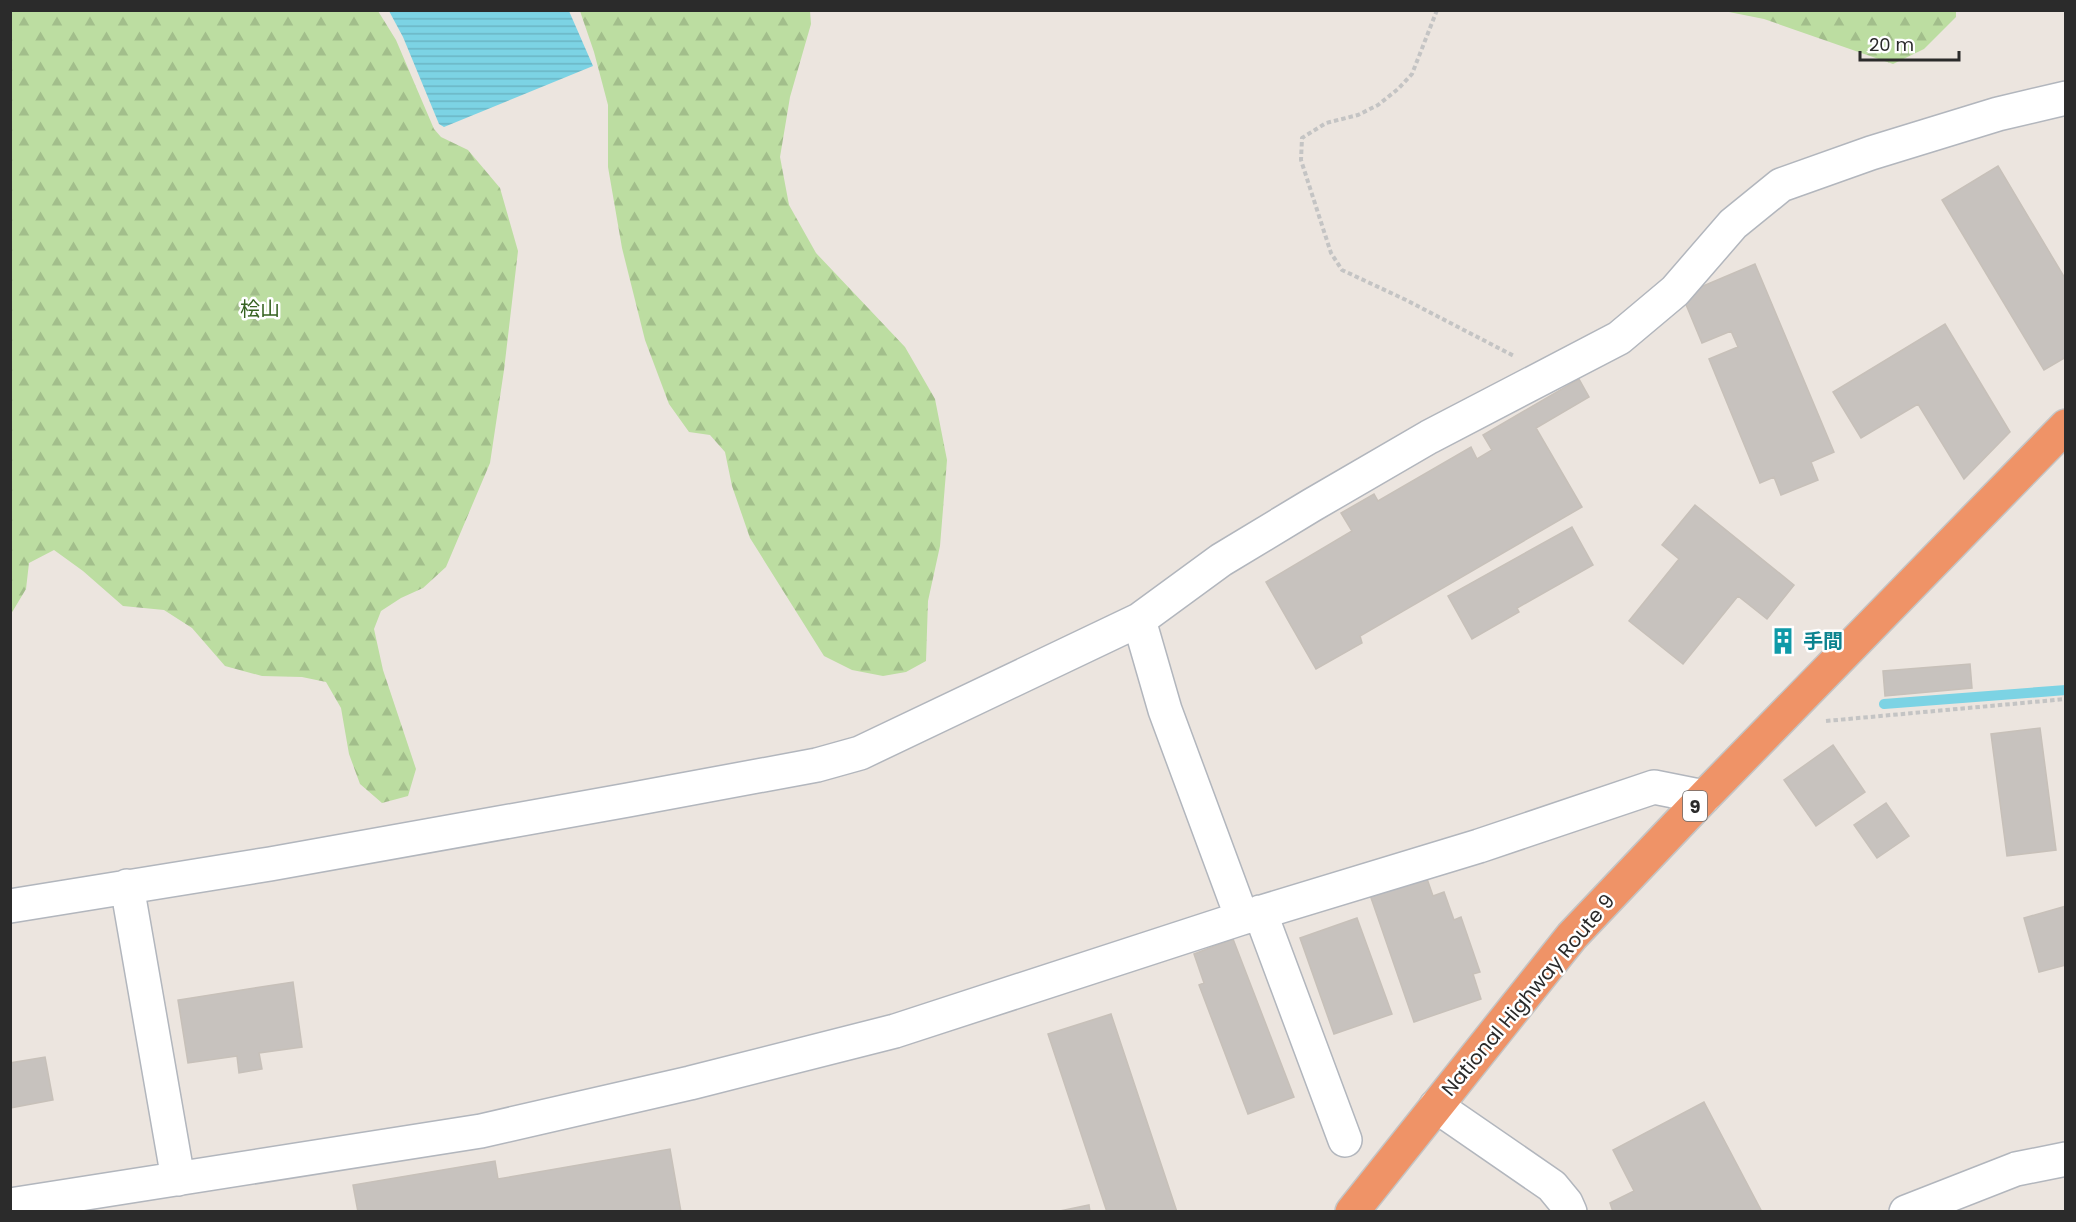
<svg xmlns="http://www.w3.org/2000/svg" width="2076" height="1222" viewBox="0 0 2076 1222" font-family="Poppins,'Noto Sans JP',sans-serif">
	<style>
		.forest { fill: url(#forest-firs) }
		.water { fill: url(#water-rules) }
		.lines { fill: none; stroke-linecap: round; stroke-linejoin: round }
		.stream { stroke: #7cd3e4; stroke-width: 10 }
		.building { fill: #c7c2be; stroke: #c7c0b9; stroke-width: 1.5 }
		.minor-casing { stroke: #b2b6bd; stroke-width: 36 }
		.highway-casing { stroke: #c4c4c4; stroke-width: 36 }
		.path { stroke: #c4c4c4; stroke-width: 4; stroke-dasharray: 4.5 3; stroke-linecap: butt }
		.minor { stroke: #fff; stroke-width: 33 }
		.highway { stroke: #ef9367; stroke-width: 33 }
		.labels { text-anchor: middle; dominant-baseline: central; stroke-width: 5; stroke-linejoin: round; paint-order: stroke }
		.shield { fill: #fff; stroke: #6b6b6b; stroke-width: 1.5 }
		.shield-label { font-size: 18px; font-weight: bold; fill: #2b2b2b }
		.park-label { font-size: 20px; fill: #366221; stroke: #fff }
		.culture-label { font-size: 20px; font-weight: bold; fill: #0d838f; stroke: #fff; text-anchor: start }
		.street-label { font-size: 20px; fill: #2b2b2b; stroke: #fff }
	</style>
	<defs>
		<pattern id="forest-firs" width="22" height="20" patternUnits="userSpaceOnUse" patternTransform="scale(1.5)"><rect width="22" height="20" fill="#bcdda1"/><path d="M5 1l3.5 6h-7zM16 11l3.5 6h-7z" fill="#a2be8b"/></pattern>
		<pattern id="water-rules" width="6" height="5" patternUnits="userSpaceOnUse" patternTransform="scale(1.5)"><rect width="6" height="5" fill="#7cd3e4"/><path d="M0 2.5h6" fill="none" stroke="#6bb5c4"/></pattern>
	</defs>
	<rect width="100%" height="100%" fill="#ece5df"/>
	<path class="forest" d="M11,10L378,11L396,40L434,129L441,137L468,150L500,188L518,251L504,370L490,463L446,567L423,588L401,598L381,611L374,629L383,670L416,769L408,796L382,803L360,784L349,754L341,708L326,682L302,677L262,676L225,666L192,628L164,610L123,606L83,571L54,550L29,563L26,589L11,614Z
		M1956,10V17L1924,49L1893,64L1764,19L1724,11Z
		M580,11H810L811,24L790,97L780,157L789,205L816,253L905,347L935,399L947,460L940,546L928,601L926,661L906,672L883,676L852,670L824,656L750,538L732,486L725,452L710,435L689,432L669,404L645,340L622,248L608,167V105L594,52Z"/>
	<path class="water" d="M389,11H569L593,66L444,127L439,124L403,37Z"/>
	<g class="lines">
		<path class="stream" d="M1884,704L2066,690"/>
	</g>
	<path class="building" d="M1998,166L2066,280V357L2044,370L1942,200Z
		M1755,264L1834,452L1811,462L1818,480L1781,495L1774,477L1760,483L1709,359L1738,347L1731,331L1702,343L1682,295Z
		M1945,324L2010,432L1964,479L1918,404L1861,438L1833,392Z
		M1579,379L1589,397L1536,428L1582,507L1360,636L1362,643L1316,669L1266,582L1352,531L1341,513L1374,494L1378,501L1471,447L1477,459L1492,450L1483,435Z
		M1695,505L1794,585L1767,619L1738,596L1683,664L1629,621L1679,559L1662,545Z
		M1572,527L1593,565L1517,608L1519,612L1472,639L1448,596Z
		M1785,631L1793,638L1782,652L1773,643Z
		M1970,664L1972,688L1885,696L1883,671Z
		M2040,728L2056,850L2007,856L1991,734Z
		M1833,745L1865,792L1816,826L1784,780Z
		M1886,803L1909,836L1877,858L1854,825Z
		M1425,873L1433,896L1444,892L1454,920L1461,917L1480,972L1473,974L1481,999L1414,1022L1369,892Z
		M2066,906V965L2039,972L2024,918Z
		M1357,918L1392,1014L1334,1034L1300,938Z
		M1233,939L1294,1097L1248,1114L1199,985L1204,983L1194,954Z
		M293,982L302,1047L259,1053L262,1069L239,1073L237,1056L188,1063L178,1000Z
		M1111,1014L1177,1212H1107L1048,1034Z
		M45,1057L53,1100L10,1108V1063Z
		M1704,1102L1762,1212H1613L1610,1203L1634,1191L1613,1150Z
		M670,1149L681,1212H358L353,1185L495,1161L498,1179Z
		M1089,1205L1090,1212H1055Z"/>
	<g class="lines">
		<defs>
			<path id="minor" d="M1139,620L1165,710L1242,918
				M127,886L178,1179
				M10,906L270,864L628,800L817,765L860,753L1139,620L1221,560L1312,505L1429,437L1619,338L1675,291L1733,224L1781,185L1871,153L1998,114L2066,98
				M1260,912L1345,1140
				M1436,1106L1552,1186L1566,1203L1570,1212
				M10,1205L481,1131L690,1083L895,1031L1242,918L1479,846L1654,787L1704,797
				M1906,1212L2016,1169L2066,1159"/>
			<path id="highway" d="M1352,1212L1572,936L1704,797L2066,426"/>
		</defs>
		<use href="#minor" class="minor-casing"/>
		<use href="#highway" class="highway-casing"/>
		<path class="path" d="M1437,10L1412,74L1398,89L1378,105L1358,115L1326,123L1302,138L1301,160L1309,185L1331,253L1342,270L1406,300L1514,356
			M1826,721L2066,699"/>
		<use href="#minor" class="minor"/>
		<use href="#highway" class="highway"/>
	</g>
	<defs>
		<symbol id="building-bare" viewBox="-9 -9 18 18"><path d="M-4-6H4V6H1V3H-1V6H-4ZM-2.5-4.3h1.7v1.8h-1.7ZM.8-4.3h1.7v1.8H.8ZM-2.5-1h1.7V.8h-1.7ZM.8-1h1.7V.8H.8Z" fill="#0f9aa8" stroke="#fff" stroke-width="2.5" paint-order="stroke"/></symbol>
	</defs>
	<g fill-rule="evenodd">
		<use href="#building-bare" x="1764" y="622" width="38" height="38"/>
	</g>
	<g class="labels">
		<rect class="shield" x="1683" y="791" width="24" height="30" rx="4.5"/>
		<g class="shield-label">
			<text x="1695" y="806">9</text>
		</g>
		<g class="park-label">
			<text x="260" y="309">桧山</text>
		</g>
		<g class="culture-label">
			<text x="1803" y="641">手間</text>
		</g>
		<g class="street-label">
			<text transform="translate(1528 995) rotate(-50)">National Highway Route 9</text>
		</g>
	</g>
	<rect width="2076" height="1222" fill="none" stroke="#2b2b2b" stroke-width="24"/>
	<path d="M1860 51v9h99v-9" fill="none" stroke="#2b2b2b" stroke-width="3"/>
	<text x="1869" y="51" font-size="18" fill="#2b2b2b" stroke="#ffffff" stroke-width="4.5" paint-order="stroke">20 m</text>
</svg>
